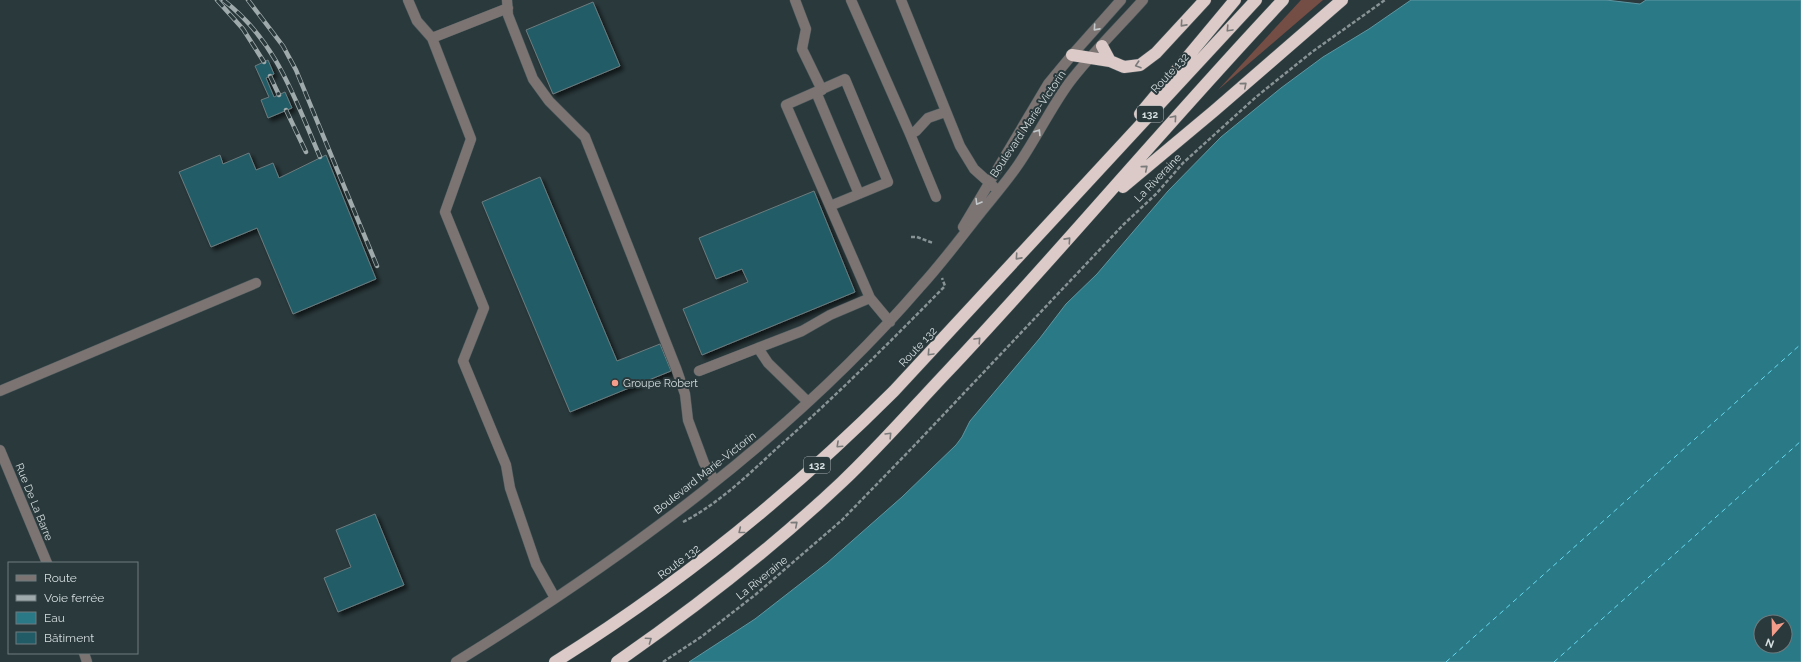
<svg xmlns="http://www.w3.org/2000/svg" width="1801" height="662" viewBox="0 0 1801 662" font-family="Raleway,sans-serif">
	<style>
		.green { fill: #744d45 }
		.water { fill: #2a7987; stroke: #5d97a2; fill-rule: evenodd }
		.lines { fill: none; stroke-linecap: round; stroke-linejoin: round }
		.ferry { stroke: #68dbf0; stroke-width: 1; stroke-dasharray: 5 4; stroke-linecap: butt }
		.building { fill: #215c66; stroke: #6c7c7f; filter: url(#shadow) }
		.minor-casing { stroke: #49575a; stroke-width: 11 }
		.highway-casing { stroke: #49575a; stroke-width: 13 }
		.path { stroke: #889396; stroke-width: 2.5; stroke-dasharray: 4 2; stroke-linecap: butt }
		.minor { stroke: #7b7473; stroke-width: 10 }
		.highway { stroke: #dbcac7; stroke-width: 12 }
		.rail-casing { stroke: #9faaac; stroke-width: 4.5 }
		.rail { stroke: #2a393c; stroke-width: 3; stroke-dasharray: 9; stroke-linecap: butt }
		.oneway { stroke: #7a7a7b }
		.oneway2 { stroke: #c3c9ca }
		.poi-dot { fill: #f49d8b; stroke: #2a393c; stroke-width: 1.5 }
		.labels { text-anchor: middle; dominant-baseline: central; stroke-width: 4; stroke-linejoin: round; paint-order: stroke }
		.shield { fill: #2a393c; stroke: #a2acaf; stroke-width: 1 }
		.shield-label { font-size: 10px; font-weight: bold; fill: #d5dee0 }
		.street-label { font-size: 11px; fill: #d5dee0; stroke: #2a393c }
		.poi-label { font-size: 11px; fill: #d5dee0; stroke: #2a393c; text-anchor: start }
	</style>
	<defs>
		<filter id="shadow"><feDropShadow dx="3.5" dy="3.5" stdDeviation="2" flood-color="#0009"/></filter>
	</defs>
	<rect width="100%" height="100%" fill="#2a393c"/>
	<path class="green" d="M1301,0H1323L1218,90Z"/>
	<path class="water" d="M1411,0H1606L1640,4L1646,0H1801V662H689L755,619L827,563L902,497L956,445L962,437L970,421L1040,338L1066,304L1097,274L1168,191L1221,137L1281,88L1323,57L1369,29ZM1761,622H1785V646H1761Z"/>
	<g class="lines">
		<path class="ferry" d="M1446,662L1801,344
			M1554,662L1801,441"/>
	</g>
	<path class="building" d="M593,2L620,66L553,94L526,30Z
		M268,60L274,74L266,78L274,97L285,92L292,108L268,118L261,100L269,97L255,66Z
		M249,153L256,170L273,163L279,178L326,155L376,279L293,314L257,228L211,247L179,172L220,155L223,164Z
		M540,177L617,361L660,344L671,371L570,412L482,202Z
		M814,191L855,292L702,355L683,309L748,282L742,269L716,279L699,238Z
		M375,514L404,585L338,612L324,578L351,567L336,530Z"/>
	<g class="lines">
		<defs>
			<path id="minor" d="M408,0L417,21L432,38
				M507,0L508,15L533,79L549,101L585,137L676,368L685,394L688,420L704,463L715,481
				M795,0L806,29L802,49L822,90
				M851,0L910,134
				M901,0L960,146L974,169L994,187
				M508,8L432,38L471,139L445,212L484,308L463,361L506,465L510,488L536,564L555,598
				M816,92L859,194
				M936,197L910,134L916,131L928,118L945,112
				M830,206L888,182L845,79L786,105L870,298
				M963,227L1048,84L1072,55L1121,0
				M758,348L802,331L830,315L870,298L890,322
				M699,371L758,348L768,363L808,402
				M0,391L256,283
				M0,450L47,563
				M84,653L87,662
				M456,662C623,559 792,436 921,286C943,262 962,236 982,211C994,196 1007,181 1018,165C1036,139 1050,109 1069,83C1091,54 1119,27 1143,0"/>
			<path id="highway" d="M1102,46L1110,61
				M1072,55L1110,61L1124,67L1140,65L1156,53L1205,0
				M1140,114L1235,0
				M1123,187L1214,111L1342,0
				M555,662C680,584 790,495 894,391L1256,0
				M617,662C696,607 772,548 842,482C879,447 912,409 947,372C1062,250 1168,122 1283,0"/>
		</defs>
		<use href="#minor" class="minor-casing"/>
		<use href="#highway" class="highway-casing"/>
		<path class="path" d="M911,237H917L933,243
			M683,522C718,504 748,475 776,449C835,397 890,342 945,286L942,278
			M663,662L701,637L755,595L842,520L911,449L1123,225L1156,194L1183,163L1256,97L1312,52L1385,0"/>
		<use href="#minor" class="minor"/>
		<use href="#highway" class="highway"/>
		<defs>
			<path id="rail" d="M217,0L243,29L264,62
				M223,0C276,40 295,99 320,157
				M248,0L283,46L296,70L377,266
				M270,76L279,95
				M286,110L306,152"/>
		</defs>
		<use href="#rail" class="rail-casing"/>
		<use href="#rail" class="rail"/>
	</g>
	<defs><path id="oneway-chevron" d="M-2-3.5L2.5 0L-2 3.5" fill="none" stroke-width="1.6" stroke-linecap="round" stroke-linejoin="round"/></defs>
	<g class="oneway">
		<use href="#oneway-chevron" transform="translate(1183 24) rotate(132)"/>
		<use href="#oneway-chevron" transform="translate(1229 29) rotate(133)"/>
		<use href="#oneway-chevron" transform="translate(1138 65) rotate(162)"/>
		<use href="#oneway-chevron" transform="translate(1244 85) rotate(-41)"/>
		<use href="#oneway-chevron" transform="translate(1174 118) rotate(-49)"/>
		<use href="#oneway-chevron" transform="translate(1145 168) rotate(-40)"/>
		<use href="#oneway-chevron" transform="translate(1068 240) rotate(-48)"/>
		<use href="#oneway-chevron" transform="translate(1018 257) rotate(132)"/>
		<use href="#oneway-chevron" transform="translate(978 340) rotate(-47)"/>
		<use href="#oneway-chevron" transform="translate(930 353) rotate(133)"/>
		<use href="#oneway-chevron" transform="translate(889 435) rotate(-46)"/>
		<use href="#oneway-chevron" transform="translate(839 445) rotate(137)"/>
		<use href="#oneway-chevron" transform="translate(795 524) rotate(-41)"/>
		<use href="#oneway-chevron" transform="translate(741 531) rotate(141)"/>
		<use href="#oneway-chevron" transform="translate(649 640) rotate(-35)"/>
	</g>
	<g class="oneway2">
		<use href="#oneway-chevron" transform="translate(1096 28) rotate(132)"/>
		<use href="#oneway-chevron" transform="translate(1038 132) rotate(-58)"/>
		<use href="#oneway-chevron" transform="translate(978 202) rotate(121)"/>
	</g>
	<circle class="poi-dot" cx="615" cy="383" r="4"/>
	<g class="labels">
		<g class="shield">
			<rect x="1137" y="106" width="26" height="16" rx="3"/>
			<rect x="804" y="457" width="26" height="16" rx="3"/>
		</g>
		<g class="shield-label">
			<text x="1150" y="114">132</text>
			<text x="817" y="465">132</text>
		</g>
		<g class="street-label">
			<text transform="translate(1170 73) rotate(-47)">Route 132</text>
			<text transform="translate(1028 124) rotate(-56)">Boulevard Marie-Victorin</text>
			<text transform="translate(1158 178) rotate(-46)">La Riveraine</text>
			<text transform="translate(918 347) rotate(-47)">Route 132</text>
			<text transform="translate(705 473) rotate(-38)">Boulevard Marie-Victorin</text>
			<text transform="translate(34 502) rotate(68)">Rue De La Barre</text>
			<text transform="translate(679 562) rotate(-37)">Route 132</text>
			<text transform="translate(762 578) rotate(-39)">La Riveraine</text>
		</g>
		<g class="poi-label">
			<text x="623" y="383">Groupe Robert</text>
		</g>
	</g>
	<rect x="8" y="562" width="130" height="92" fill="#2a393c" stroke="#6e7b7e"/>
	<rect x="16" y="575" width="20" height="6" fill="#7b7473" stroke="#6e7b7e"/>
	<text x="44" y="582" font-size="12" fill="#d5dee0">Route</text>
	<rect x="16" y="595" width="20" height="6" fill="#9faaac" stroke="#6e7b7e"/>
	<text x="44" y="602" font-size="12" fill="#d5dee0">Voie ferrée</text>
	<rect x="16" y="612" width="20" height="12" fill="#2a7987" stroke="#6e7b7e"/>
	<text x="44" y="622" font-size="12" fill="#d5dee0">Eau</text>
	<rect x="16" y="632" width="20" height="12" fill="#215c66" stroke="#6e7b7e"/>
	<text x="44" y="642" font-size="12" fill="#d5dee0">Bâtiment</text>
	<g transform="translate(1773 634) rotate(200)"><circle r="19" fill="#2a393c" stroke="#6e7b7e"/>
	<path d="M0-3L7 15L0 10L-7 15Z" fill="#f49d8b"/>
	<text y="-6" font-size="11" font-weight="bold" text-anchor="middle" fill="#d5dee0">N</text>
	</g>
</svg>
